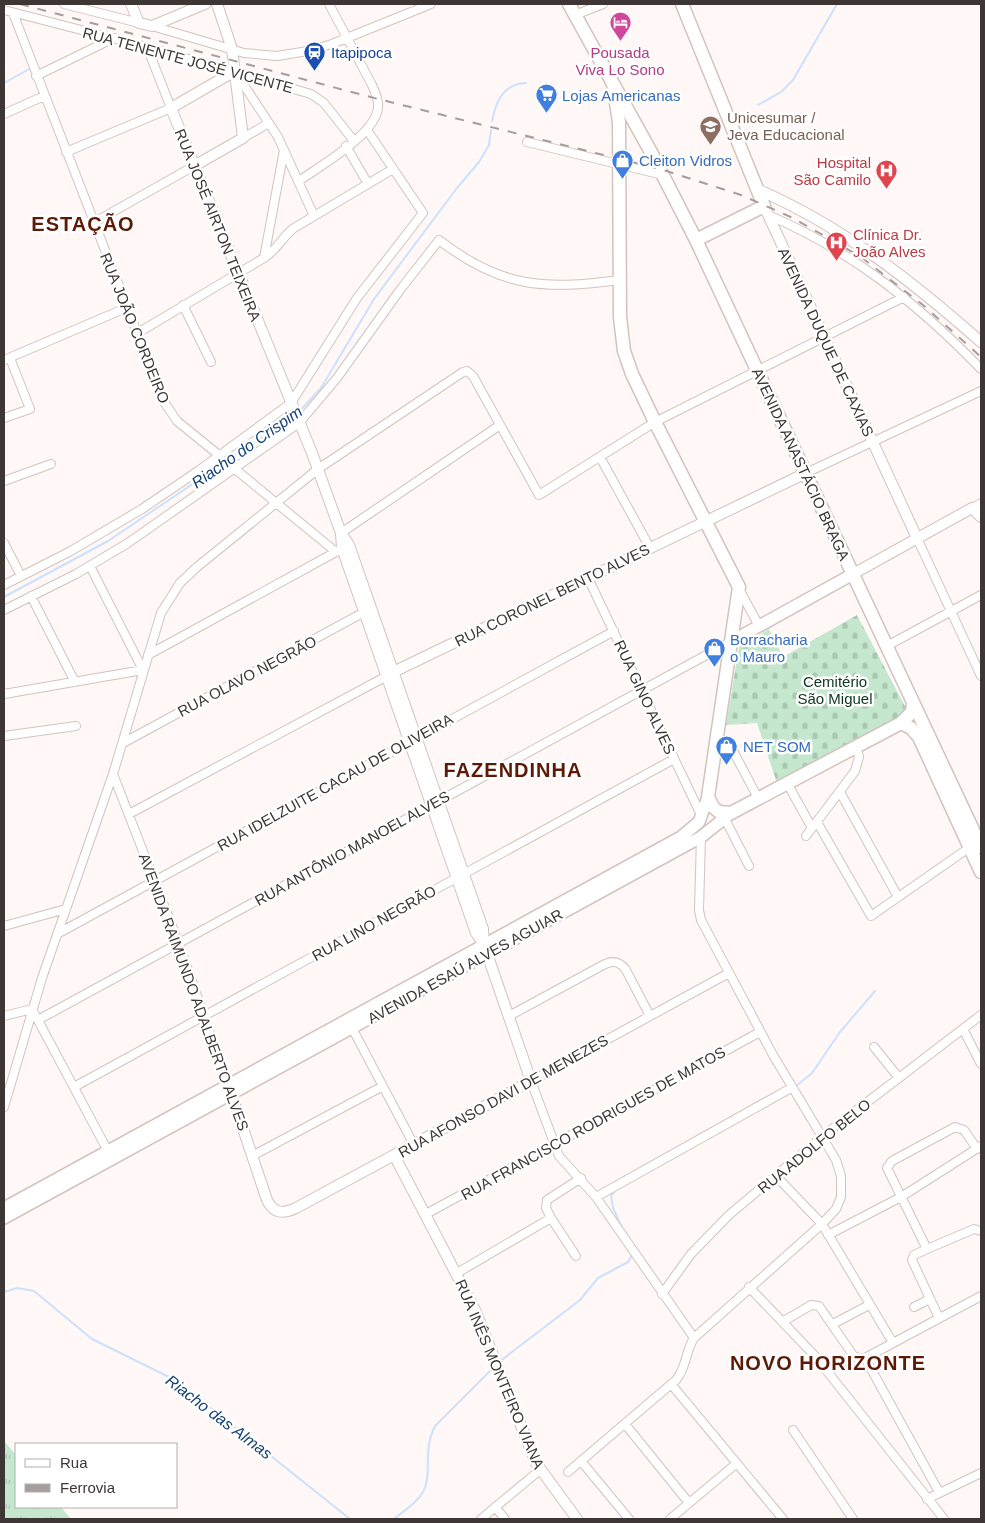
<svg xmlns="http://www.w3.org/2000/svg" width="985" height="1523" viewBox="0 0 985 1523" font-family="Arial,sans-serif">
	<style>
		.cemetery { fill: url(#cemetery-stones) }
		.park { fill: url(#park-tufts) }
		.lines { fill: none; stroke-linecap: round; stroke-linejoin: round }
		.stream { stroke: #cbe1fd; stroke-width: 2 }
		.minor-casing { stroke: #d3c3bd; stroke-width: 10 }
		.tertiary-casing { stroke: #d3c3bd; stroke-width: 12 }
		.secondary-casing { stroke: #d3c3bd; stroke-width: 14 }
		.primary-casing { stroke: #d3c3bd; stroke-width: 15 }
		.minor { stroke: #fff; stroke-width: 8 }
		.tertiary { stroke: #fff; stroke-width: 10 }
		.secondary { stroke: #fff; stroke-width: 11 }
		.primary { stroke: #fff; stroke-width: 12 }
		.rail { stroke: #a59e9c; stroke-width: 2; stroke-dasharray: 9 9; stroke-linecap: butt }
		.labels { text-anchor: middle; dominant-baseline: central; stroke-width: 5; stroke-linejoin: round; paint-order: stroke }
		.transit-label { font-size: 15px; fill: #164399; stroke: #fff; text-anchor: start }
		.hotel-label { font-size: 15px; fill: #b23c85; stroke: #fff }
		.street-label { font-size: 15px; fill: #3d3634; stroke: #fff }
		.shop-label { font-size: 15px; fill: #366cbe; stroke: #fff; text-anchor: start }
		.education-label { font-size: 15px; fill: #785e54; stroke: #fff; text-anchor: start }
		.health-label { font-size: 15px; fill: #be3a42; stroke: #fff; text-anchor: end }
		.park-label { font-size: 15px; fill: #0d351d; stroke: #fff }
		.water-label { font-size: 16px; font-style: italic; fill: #124177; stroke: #fff }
		.district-label { font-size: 20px; font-weight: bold; letter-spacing: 1px; fill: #5c1a07; stroke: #fff }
	</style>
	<defs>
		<pattern id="cemetery-stones" width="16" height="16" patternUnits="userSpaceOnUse" patternTransform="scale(1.25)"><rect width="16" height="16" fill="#c4e7cd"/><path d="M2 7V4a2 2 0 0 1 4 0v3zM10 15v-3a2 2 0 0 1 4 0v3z" fill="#a9c7b1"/></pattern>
		<pattern id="park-tufts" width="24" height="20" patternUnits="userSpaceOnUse" patternTransform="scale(1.25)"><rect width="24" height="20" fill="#c4e7cd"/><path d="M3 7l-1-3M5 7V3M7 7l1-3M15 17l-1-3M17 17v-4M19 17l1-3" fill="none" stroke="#a9c7b1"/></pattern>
	</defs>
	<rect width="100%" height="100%" fill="#fff8f6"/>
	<path class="cemetery" d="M857,615L908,712L777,783L757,723L726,725L739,647L769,629L783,657Z"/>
	<path class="park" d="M4,1441L16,1455V1507H61L71,1519H4Z"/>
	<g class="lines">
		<path class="stream" d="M4,83L31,68
			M758,105L781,92L793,80L837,4
			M492,121C496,101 503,84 526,83
			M298,413L321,388L374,299L457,188L479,162L489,145L491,130
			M4,597L108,541L292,417
			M795,1087L812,1073L840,1032L875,991
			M616,1190L611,1195L613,1208L623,1230
			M4,1292L17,1288L34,1291L92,1339L177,1381L350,1519
			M499,1362L580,1300L598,1278L628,1262L632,1255
			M394,1519C404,1511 417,1503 423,1492C433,1474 422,1451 435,1426L494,1367"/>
		<defs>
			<path id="minor" d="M64,4L139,23
				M4,10L147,47L311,94L324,103L354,141
				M13,13L164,402L177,421L220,456
				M575,15L603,4
				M152,26L244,53L277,56L308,51L332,44L431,4
				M236,73L278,137L314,216
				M36,76L114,38
				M4,114L44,96
				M243,138L269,123
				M527,142L663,175
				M346,146L368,184
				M66,152L171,108L147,47
				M299,181C320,166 375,135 378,108C379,99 375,92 372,85L329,4
				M768,215C851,250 919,305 981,369
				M93,223L194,166
				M264,258L284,150
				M183,305L211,362
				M136,334L264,258C277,250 282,237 294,228L393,169
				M4,360L126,308
				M4,418L30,409L10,358
				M600,457L650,548
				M235,469L336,552
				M806,473L981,391
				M4,481L51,464
				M972,508L981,503
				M341,533L500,425
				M917,538L981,676
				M4,543L21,576
				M588,578L702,817
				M4,585L69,552L142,509L198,471L291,403L357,298L423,213L367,130
				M739,589L759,626
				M31,596L75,682
				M4,610L76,574L128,543L299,423L337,378L400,290L439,240C501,288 544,290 620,280
				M887,646L981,595
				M148,655L345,547
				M4,694L143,670L90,566
				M4,736L76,726
				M123,743L368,610
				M731,747L758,798
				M113,774L179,944L228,1085
				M787,783L812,828
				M840,792L898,897
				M129,814L387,676
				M725,819L749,866
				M817,822L871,916L973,845
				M806,836L855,771L859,757L856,746
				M4,926L66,909
				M57,934L614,631
				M4,1016L32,1009L110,1155
				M509,1016L605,964C614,960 620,962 626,970L650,1016
				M38,1020L732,641
				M351,1026L414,1145
				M963,1029L981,1064
				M874,1047L899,1078
				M74,1087L674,759
				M4,1107L42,978L113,774L161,613L180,583L197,567L318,469L463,372L467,371L473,376L539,495L655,422L904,297
				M252,1156L383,1086
				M776,1176L822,1224L893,1343
				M596,1197L791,1088
				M426,1214L760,1032
				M551,1218L576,1256
				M828,1235L901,1197L981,1146
				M927,1249L974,1229L981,1231
				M457,1273L551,1218L546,1208L547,1200L581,1178
				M749,1287L815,1356L944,1519
				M662,1294L691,1254L729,1215L823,1136L981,1015
				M914,1307L930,1299
				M939,1318L912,1260L914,1255L927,1249L887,1168L892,1161L955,1127L964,1130L977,1149
				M784,1321L811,1305L819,1306L853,1355L859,1359L865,1358L939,1492
				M833,1324L869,1305
				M694,1338L596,1197L559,1156L531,1081L729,973
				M865,1358L981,1296
				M671,1384L783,1519
				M625,1424L689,1503
				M793,1430L853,1519
				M581,1461L629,1519
				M568,1472L676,1380C687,1367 685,1352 694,1338L822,1224L836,1209L841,1197V1176L836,1160L773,1055L701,920L699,910L701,837
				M927,1499L981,1473
				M495,1507L505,1519
				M481,1519L540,1470
				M670,1519L737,1463"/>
			<path id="tertiary" d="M131,4L139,23L152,26L205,4
				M235,71L171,108L312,453L341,533L342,548L476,933L484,944
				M194,166L243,138L232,49L217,4
				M757,189C842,226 912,281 981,342
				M764,206L917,538
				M853,574L972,508L981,517
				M387,675L806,473
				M229,1087L267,1200C274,1214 283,1214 296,1208L531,1081L484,945L483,929L349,545L341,533
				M394,1155L475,1310L536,1463L577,1519"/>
			<path id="secondary" d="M732,641L853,574
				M4,1208L681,837L699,822L708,797
				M4,1218L701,837L731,813"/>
			<path id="primary" d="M569,4L652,154L696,240L981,847
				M682,4L764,206L696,240
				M613,84L619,122L620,317L624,351L632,374L655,422L739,587L708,797L713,807L719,812L731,813L901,723L912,712L913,702
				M901,723L911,728L919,737L981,872"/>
		</defs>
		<use href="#minor" class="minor-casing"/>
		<use href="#tertiary" class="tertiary-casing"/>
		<use href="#secondary" class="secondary-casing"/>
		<use href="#primary" class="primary-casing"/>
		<use href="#minor" class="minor"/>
		<use href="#tertiary" class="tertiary"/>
		<use href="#secondary" class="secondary"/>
		<use href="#primary" class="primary"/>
		<path class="rail" d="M20,4L378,99L660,169L741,195L793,218L861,257L923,305L981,357"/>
	</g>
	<defs>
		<symbol id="hotel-pin" viewBox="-11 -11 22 30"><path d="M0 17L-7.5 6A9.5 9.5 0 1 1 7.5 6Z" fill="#d1479c" stroke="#fff"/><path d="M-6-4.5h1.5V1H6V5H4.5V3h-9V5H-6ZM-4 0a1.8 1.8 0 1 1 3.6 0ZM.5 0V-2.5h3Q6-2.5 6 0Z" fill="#fff"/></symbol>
		<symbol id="station-pin" viewBox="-11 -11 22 30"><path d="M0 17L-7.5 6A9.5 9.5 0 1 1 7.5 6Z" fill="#1a4fb4" stroke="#fff"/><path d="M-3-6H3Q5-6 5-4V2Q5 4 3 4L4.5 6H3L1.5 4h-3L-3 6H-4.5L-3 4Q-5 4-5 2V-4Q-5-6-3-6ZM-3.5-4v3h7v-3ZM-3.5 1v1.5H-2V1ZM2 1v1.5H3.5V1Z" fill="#fff"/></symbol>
		<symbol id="supermarket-pin" viewBox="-11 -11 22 30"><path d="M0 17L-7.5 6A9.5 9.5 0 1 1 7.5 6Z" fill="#3f7fe0" stroke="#fff"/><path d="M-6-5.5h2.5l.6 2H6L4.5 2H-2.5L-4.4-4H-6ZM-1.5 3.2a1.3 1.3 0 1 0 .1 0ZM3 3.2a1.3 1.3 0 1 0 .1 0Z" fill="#fff"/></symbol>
		<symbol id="university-pin" viewBox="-11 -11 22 30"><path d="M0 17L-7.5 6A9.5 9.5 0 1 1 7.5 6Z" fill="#8d6e63" stroke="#fff"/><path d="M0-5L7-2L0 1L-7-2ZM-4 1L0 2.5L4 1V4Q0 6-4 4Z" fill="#fff"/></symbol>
		<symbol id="shop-pin" viewBox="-11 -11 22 30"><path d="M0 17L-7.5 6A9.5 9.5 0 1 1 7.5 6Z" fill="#3f7fe0" stroke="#fff"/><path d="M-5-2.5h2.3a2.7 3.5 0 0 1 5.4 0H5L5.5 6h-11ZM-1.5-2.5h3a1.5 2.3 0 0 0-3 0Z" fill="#fff"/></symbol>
		<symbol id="hospital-pin" viewBox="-11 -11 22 30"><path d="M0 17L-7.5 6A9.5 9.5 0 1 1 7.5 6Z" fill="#e0444e" stroke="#fff"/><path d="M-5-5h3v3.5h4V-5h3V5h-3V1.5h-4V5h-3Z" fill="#fff"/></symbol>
	</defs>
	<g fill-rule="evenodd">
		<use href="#hotel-pin" x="608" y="10" width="25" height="34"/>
		<use href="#station-pin" x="302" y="40" width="25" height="34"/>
		<use href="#supermarket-pin" x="534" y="82" width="25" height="34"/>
		<use href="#university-pin" x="698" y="114" width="25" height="34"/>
		<use href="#shop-pin" x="610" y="148" width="25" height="34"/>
		<use href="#hospital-pin" x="874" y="158" width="25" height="34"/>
		<use href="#hospital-pin" x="824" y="230" width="25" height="34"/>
		<use href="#shop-pin" x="702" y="636" width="25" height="34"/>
		<use href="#shop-pin" x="714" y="734" width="25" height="34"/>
	</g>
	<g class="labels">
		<g class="transit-label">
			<text x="331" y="52">Itapipoca</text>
		</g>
		<g class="hotel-label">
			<text x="620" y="52">Pousada<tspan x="620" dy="17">Viva Lo Sono</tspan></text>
		</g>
		<g class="street-label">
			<text transform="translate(188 60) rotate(15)">RUA TENENTE JOSÉ VICENTE</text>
			<text transform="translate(218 225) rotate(68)">RUA JOSÉ AIRTON TEIXEIRA</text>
			<text transform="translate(135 328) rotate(68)">RUA JOÃO CORDEIRO</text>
			<text transform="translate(826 342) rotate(65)">AVENIDA DUQUE DE CAXIAS</text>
			<text transform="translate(801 464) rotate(65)">AVENIDA ANASTÁCIO BRAGA</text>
			<text transform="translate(552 595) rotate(-26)">RUA CORONEL BENTO ALVES</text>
			<text transform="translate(247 676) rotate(-28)">RUA OLAVO NEGRÃO</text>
			<text transform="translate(645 697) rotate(65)">RUA GINO ALVES</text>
			<text transform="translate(335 782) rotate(-29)">RUA IDELZUITE CACAU DE OLIVEIRA</text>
			<text transform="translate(352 848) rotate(-29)">RUA ANTÔNIO MANOEL ALVES</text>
			<text transform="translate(374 923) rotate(-29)">RUA LINO NEGRÃO</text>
			<text transform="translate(465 966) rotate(-29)">AVENIDA ESAÚ ALVES AGUIAR</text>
			<text transform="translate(194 992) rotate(70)">AVENIDA RAIMUNDO ADALBERTO ALVES</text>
			<text transform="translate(503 1096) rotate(-29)">RUA AFONSO DAVI DE MENEZES</text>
			<text transform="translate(593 1123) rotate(-29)">RUA FRANCISCO RODRIGUES DE MATOS</text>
			<text transform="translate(814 1146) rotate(-39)">RUA ADOLFO BELO</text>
			<text transform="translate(500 1374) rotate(67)">RUA INÊS MONTEIRO VIANA</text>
		</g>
		<g class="shop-label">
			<text x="562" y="95">Lojas Americanas</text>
			<text x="639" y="160">Cleiton Vidros</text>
			<text x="730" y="639">Borracharia<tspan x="730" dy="17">o Mauro</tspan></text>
			<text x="743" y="746">NET SOM</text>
		</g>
		<g class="education-label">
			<text x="727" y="117">Unicesumar /<tspan x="727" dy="17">Jeva Educacional</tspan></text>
		</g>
		<g class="health-label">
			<text x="871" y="162">Hospital<tspan x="871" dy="17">São Camilo</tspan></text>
			<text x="853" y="234" text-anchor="start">Clínica Dr.<tspan x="853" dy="17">João Alves</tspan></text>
		</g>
		<g class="park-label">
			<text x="835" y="681">Cemitério<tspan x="835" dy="17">São Miguel</tspan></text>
		</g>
		<g class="water-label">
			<text transform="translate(247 447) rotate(-35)">Riacho do Crispim</text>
			<text transform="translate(219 1417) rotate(37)">Riacho das Almas</text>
		</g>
		<g class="district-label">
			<text x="83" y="224">ESTAÇÃO</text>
			<text x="513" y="770">FAZENDINHA</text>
			<text x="828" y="1363">NOVO HORIZONTE</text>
		</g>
	</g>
	<rect width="985" height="1523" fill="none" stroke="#3d3634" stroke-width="10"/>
	<rect x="15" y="1443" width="162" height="65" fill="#ffffff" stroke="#b1afae"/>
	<rect x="25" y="1459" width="25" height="8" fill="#ffffff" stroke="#b1afae"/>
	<text x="60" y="1468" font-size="15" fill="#3d3634">Rua</text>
	<rect x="25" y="1484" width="25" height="8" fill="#a59e9c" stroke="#b1afae"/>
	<text x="60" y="1493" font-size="15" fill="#3d3634">Ferrovia</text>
</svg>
